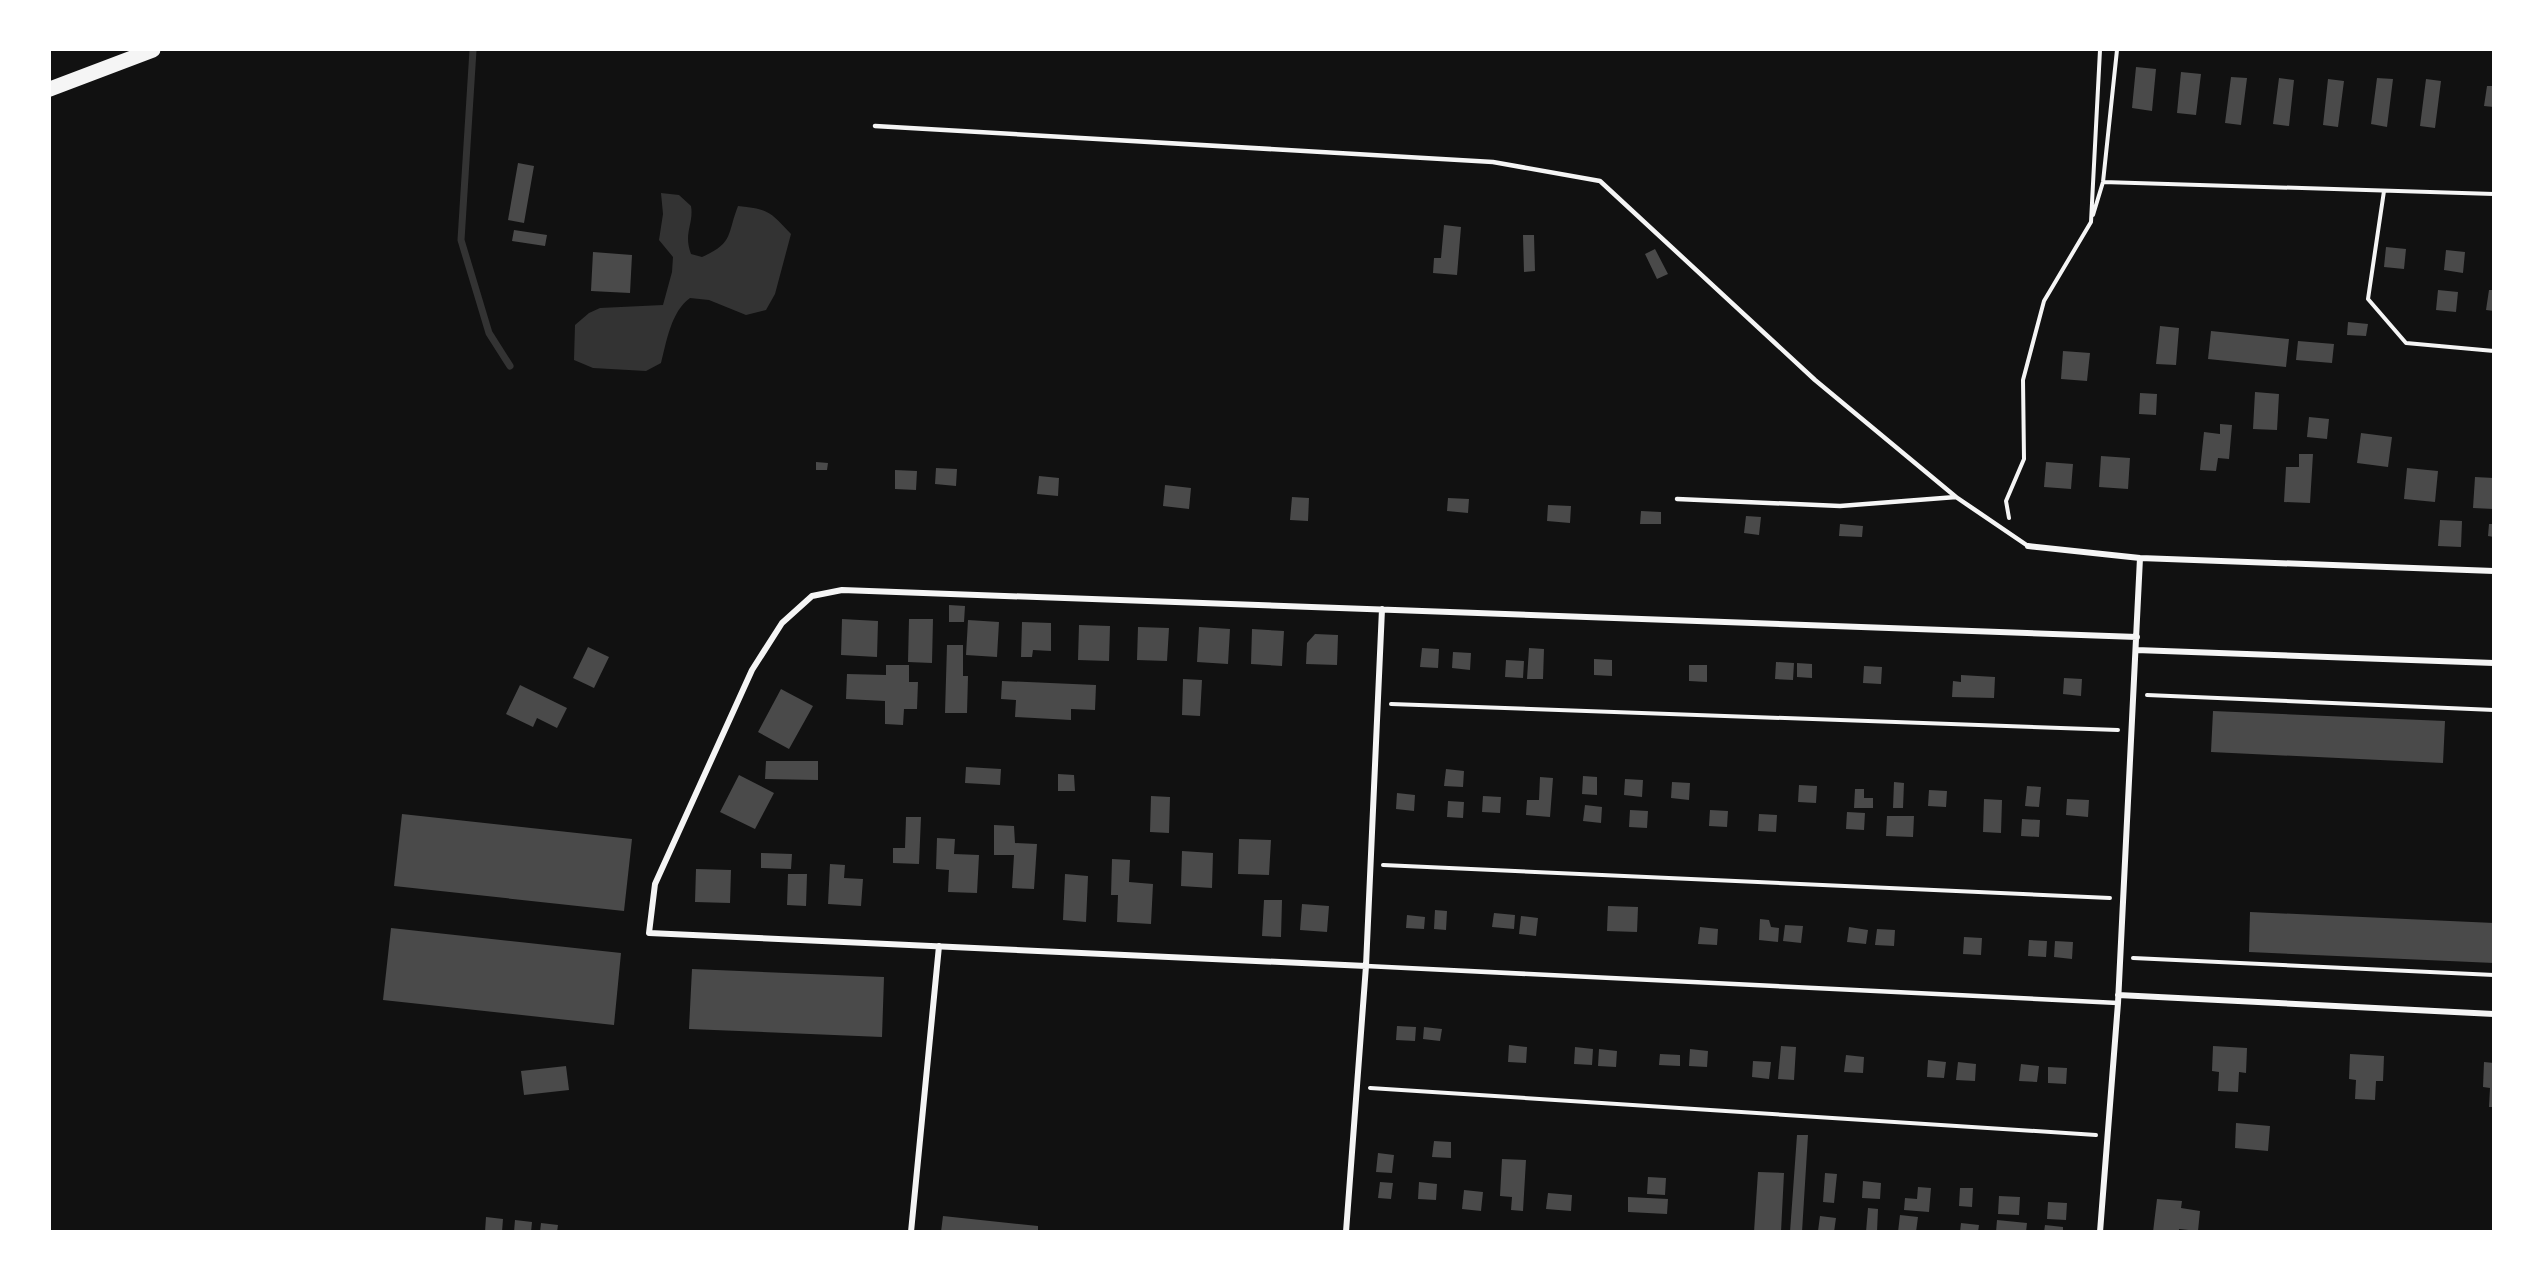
<svg xmlns="http://www.w3.org/2000/svg" width="2543" height="1281" viewBox="0 0 2543 1281" font-family="'IBM Plex Serif',serif">
	<style>
		.water { fill: #333 }
		.lines { fill: none; stroke-linecap: round; stroke-linejoin: round }
		.stream { stroke: #333; stroke-width: 7 }
		.building { fill: #4a4a4a }
		.path { stroke: #f5f5f5; stroke-width: 4 }
		.service { stroke: #f5f5f5; stroke-width: 4.5 }
		.minor { stroke: #f5f5f5; stroke-width: 6 }
		.primary { stroke: #f5f5f5; stroke-width: 15 }
	</style>
	<rect width="100%" height="100%" fill="#111"/>
	<path class="water" d="M661,193L679,195L691,206C694,224 683,233 691,254L702,257C734,243 727,234 738,206C769,209 770,212 791,234L775,294L766,310L746,315L709,300L690,298C671,312 667,340 661,363L646,371L593,368L574,360L575,325L589,313L600,308L663,305L672,272L673,257L659,240L663,214Z"/>
	<g class="lines">
		<path class="stream" d="M473,50L461,240L489,333L510,366"/>
	</g>
	<path class="building" d="M2136,67L2156,69L2152,111L2132,108Z
		M2181,72L2201,74L2196,115L2177,113Z
		M2231,77L2247,78L2241,125L2225,123Z
		M2279,78L2294,80L2289,126L2273,124Z
		M2377,78L2393,79L2387,127L2371,124Z
		M2328,79L2344,81L2338,127L2323,125Z
		M2426,79L2441,81L2435,128L2420,126Z
		M2487,86H2494V107L2484,106Z
		M518,163L534,166L524,223L508,220Z
		M1444,225L1461,227L1457,275L1433,273L1434,258H1441Z
		M514,230L547,235L545,246L512,241Z
		M1523,235H1534L1535,271L1524,272Z
		M2386,247L2406,249L2404,269L2384,267Z
		M1655,249L1668,274L1657,279L1645,254Z
		M2446,250L2465,252L2463,273L2444,270Z
		M593,252L632,255L630,293L591,291Z
		M2438,290L2458,292L2456,312L2436,310Z
		M2489,290H2494V311L2486,310Z
		M2348,322L2368,324L2366,336L2347,335Z
		M2160,326L2179,328L2176,365L2156,364Z
		M2211,331L2289,339L2286,367L2208,359Z
		M2298,341L2334,344L2332,363L2296,360Z
		M2063,351L2090,353L2087,381L2061,379Z
		M2255,392L2279,394L2277,430L2253,429Z
		M2140,393L2157,394L2156,415L2139,414Z
		M2309,417L2329,419L2327,439L2307,437Z
		M2220,424L2232,425L2229,459L2218,458L2216,471L2200,470L2204,432L2220,434Z
		M2361,433L2392,437L2388,467L2357,463Z
		M2299,454H2313L2310,503L2284,502L2286,467H2299Z
		M2101,456L2130,458L2128,489L2099,487Z
		M816,462L828,463L827,470H816Z
		M2046,462L2073,464L2071,489L2044,487Z
		M936,468L957,469L956,486L935,484Z
		M2407,468L2438,471L2435,502L2404,499Z
		M895,470L917,471L916,490L895,489Z
		M1039,476L1059,478L1058,496L1037,494Z
		M2475,477L2494,478V509L2473,508Z
		M1165,485L1191,488L1189,509L1163,506Z
		M1292,497L1309,498L1308,521L1290,520Z
		M1448,498L1469,499L1468,513L1447,511Z
		M1548,505L1571,506L1570,523L1547,521Z
		M1641,511L1661,512V524H1640Z
		M1746,516L1761,517L1759,535L1744,533Z
		M2440,520L2462,521L2461,547L2438,546Z
		M1840,524L1863,526L1862,537L1839,536Z
		M2489,524H2494V537L2488,536Z
		M949,605L965,606L964,622H949Z
		M842,619L878,621L877,657L841,655Z
		M909,619H933L932,663L908,662Z
		M968,620L999,622L997,657L966,655Z
		M1022,622L1051,623V651L1033,650L1032,657H1021Z
		M1079,625L1110,626L1109,661L1078,660Z
		M1138,627L1169,628L1167,661L1137,660Z
		M1199,627L1230,629L1228,664L1197,662Z
		M1252,629L1284,631L1282,666L1251,664Z
		M1315,634L1338,635L1337,665L1306,664L1307,643Z
		M947,645H963V676H968L967,713H945Z
		M588,647L609,657L594,688L573,678Z
		M1422,648L1439,649L1438,668L1420,667Z
		M1529,648L1544,649L1543,679H1527Z
		M1453,652L1471,653L1470,670L1452,668Z
		M1594,659L1612,660V676L1594,675Z
		M1506,660L1524,661L1523,678L1505,677Z
		M1776,662L1794,663L1793,680L1775,679Z
		M1797,663L1812,664V678L1797,677Z
		M886,665H909V682H918L917,709H904L903,725L885,724V701L846,699L847,674L886,675Z
		M1689,665H1707V682L1689,681Z
		M1864,666L1882,667L1881,684L1863,683Z
		M1961,675L1995,677L1994,698L1952,697L1953,681L1961,682Z
		M2064,678L2082,679L2081,696L2063,694Z
		M1183,679L1202,680L1200,716L1182,715Z
		M1002,681L1096,685L1095,710L1071,709V720L1015,717L1016,700L1001,699Z
		M520,685L567,708L557,728L537,718L533,727L506,714Z
		M781,689L813,706L789,749L758,732Z
		M2213,711L2445,721L2443,763L2211,752Z
		M766,761H818V780L765,779Z
		M966,767L1001,769L1000,785L965,783Z
		M1446,769L1464,771L1463,787L1444,786Z
		M1058,774L1074,775L1075,791H1058Z
		M739,775L774,793L755,829L720,812Z
		M1583,776L1597,777V795L1582,794Z
		M1540,777L1553,778L1550,817L1526,815L1527,800H1539Z
		M1625,779L1643,780L1642,797L1624,795Z
		M1672,782L1690,783L1689,800L1671,798Z
		M1894,782L1904,783L1903,808H1893Z
		M1799,785L1817,786L1816,803L1798,802Z
		M2027,786L2041,787L2039,807L2025,806Z
		M1855,789H1864V798H1873V808H1854Z
		M1929,790L1947,791L1946,807L1928,806Z
		M1397,793L1415,795L1414,811L1396,809Z
		M1151,796L1170,797L1169,833L1150,832Z
		M1483,796L1501,797L1500,813L1482,812Z
		M1984,799L2002,800L2001,833L1983,832Z
		M2067,799L2089,800L2088,817L2066,815Z
		M1448,801L1464,802L1463,818L1447,817Z
		M1585,805L1602,807L1601,823L1583,821Z
		M1630,810L1648,811L1647,828L1629,827Z
		M1710,810L1728,811L1727,827L1709,826Z
		M1847,812L1865,813L1864,830L1846,829Z
		M402,814L632,839L624,911L394,886Z
		M1759,814L1777,815L1776,832L1758,831Z
		M1887,816H1914L1913,837L1886,836Z
		M906,817H921L919,864L893,863V848H905Z
		M2022,819L2040,820L2039,837L2021,836Z
		M994,825L1014,826L1015,843L1037,844L1034,889L1012,888L1014,855H994Z
		M937,838L955,839L954,854L979,855L977,893L948,892L949,870L936,869Z
		M1239,839L1271,840L1269,875L1238,874Z
		M1182,851L1213,853L1212,888L1181,886Z
		M761,853L792,854L791,869L761,868Z
		M1112,859L1130,860L1129,882L1153,884L1151,924L1117,922L1118,895H1111Z
		M830,864L845,865L844,878L863,879L861,906L828,904Z
		M696,869L731,870L730,903L695,902Z
		M788,874H807L806,906L787,905Z
		M1065,874L1088,876L1086,922L1063,920Z
		M1264,900H1282L1281,937L1262,936Z
		M1302,904L1329,906L1327,932L1300,930Z
		M1608,906L1638,907L1637,932L1607,931Z
		M1435,910L1447,911L1446,930L1434,929Z
		M2250,912L2494,923V963L2249,952Z
		M1494,913L1515,915L1514,929L1492,927Z
		M1407,915L1425,917L1424,929L1406,928Z
		M1521,916L1538,918L1536,936L1519,934Z
		M1760,919L1769,920L1771,927L1779,928L1778,942L1759,940Z
		M1785,925L1803,926L1801,943L1783,941Z
		M1700,927L1718,929L1717,945L1698,944Z
		M1849,927L1868,930L1866,944L1847,942Z
		M391,928L621,953L614,1025L383,1000Z
		M1877,929L1895,930L1894,946L1875,945Z
		M1964,937L1982,938L1981,955L1963,954Z
		M2029,940L2047,941L2046,957L2028,956Z
		M2055,941L2073,942L2072,959L2054,957Z
		M692,969L884,977L882,1037L689,1029Z
		M1397,1026L1416,1027L1415,1041L1396,1040Z
		M1424,1027L1442,1029L1440,1041L1423,1039Z
		M1509,1045L1527,1047L1526,1063L1508,1062Z
		M1781,1046L1796,1047L1794,1080L1778,1079Z
		M2213,1046L2247,1048L2246,1073L2239,1072L2238,1092L2218,1091L2219,1072L2212,1071Z
		M1575,1047L1593,1049L1592,1065L1574,1064Z
		M1599,1049L1617,1051L1616,1067L1598,1066Z
		M1690,1049L1708,1051L1707,1067L1689,1066Z
		M1660,1054L1680,1055V1066L1659,1065Z
		M2350,1054L2384,1056L2383,1081H2376L2375,1100L2355,1099L2356,1080L2349,1079Z
		M1846,1055L1864,1057L1863,1073L1844,1072Z
		M1928,1060L1946,1062L1944,1078L1927,1077Z
		M1753,1061L1771,1062L1769,1079L1752,1077Z
		M1958,1062L1976,1064L1975,1081L1956,1080Z
		M2484,1062L2494,1063V1107H2489L2490,1088L2483,1087Z
		M2021,1064L2039,1066L2037,1082L2019,1081Z
		M566,1066L569,1090L524,1095L521,1071Z
		M2048,1067L2067,1068L2066,1084L2048,1083Z
		M2236,1123L2270,1126L2268,1151L2235,1148Z
		M1797,1135H1808L1802,1232H1790Z
		M1434,1141L1451,1142V1158L1432,1157Z
		M1378,1153L1394,1155L1392,1173L1376,1172Z
		M1502,1159L1526,1160L1523,1211L1511,1210L1512,1197L1500,1196Z
		M1758,1172L1784,1173L1781,1232H1754Z
		M1825,1173L1837,1174L1834,1203L1823,1202Z
		M1648,1177L1666,1178L1665,1195L1647,1194Z
		M1863,1181L1881,1183L1880,1199L1862,1198Z
		M1380,1182L1393,1183L1391,1199L1378,1198Z
		M1419,1182L1437,1184L1436,1200L1418,1199Z
		M1918,1187L1931,1188L1929,1212L1904,1210L1905,1198L1917,1199Z
		M1960,1188H1973L1972,1207L1959,1206Z
		M1464,1190L1483,1192L1481,1211L1462,1209Z
		M1548,1193L1572,1195L1571,1211L1546,1209Z
		M1999,1196L2020,1197L2019,1215L1998,1214Z
		M1628,1197L1668,1199L1667,1214L1628,1212Z
		M2157,1199L2182,1201L2181,1208L2200,1211L2198,1231L2179,1229V1232H2153Z
		M2048,1202L2067,1203L2066,1220L2047,1219Z
		M1868,1208L1878,1209L1877,1232H1866Z
		M1900,1215L1918,1217L1916,1232H1898Z
		M943,1216L1038,1226V1232H941Z
		M1820,1216L1836,1218L1834,1232L1818,1231Z
		M486,1217L503,1219L502,1232H485Z
		M515,1220L532,1222L531,1232H514Z
		M1997,1220L2027,1223L2026,1232H1996Z
		M541,1223L558,1225L557,1232H540Z
		M1961,1223L1979,1225L1978,1232H1960Z
		M2045,1225L2063,1227V1232H2044Z"/>
	<g class="lines">
		<path class="path" d="M2103,182L2494,194
			M2384,191L2368,299L2406,343L2494,351
			M2093,215L2103,182L2117,50
			M2009,518L2006,501L2024,459L2023,380L2044,301L2091,222L2100,50
			M2147,695L2494,710
			M1391,704L2118,730
			M1383,865L2110,898
			M2133,958L2494,975
			M1370,1088L2096,1135"/>
		<path class="service" d="M875,126L1493,162L1600,181L1815,380L1956,497L2028,546
			M1677,499L1840,506L1956,497
			M1366,966L2118,1003"/>
		<path class="minor" d="M2028,546L2140,558L2494,571
			M2136,650L2494,663
			M1366,966L649,933L655,884L752,670L782,623L812,596L842,590L2137,637
			M2118,995L2494,1014
			M911,1232L939,946
			M1346,1232L1366,966L1382,609
			M2100,1232L2118,1003L2140,558"/>
		<path class="primary" d="M50,89L153,50"/>
	</g>
	<rect width="2543" height="1281" fill="none" stroke="#ffffff" stroke-width="102"/>
</svg>
